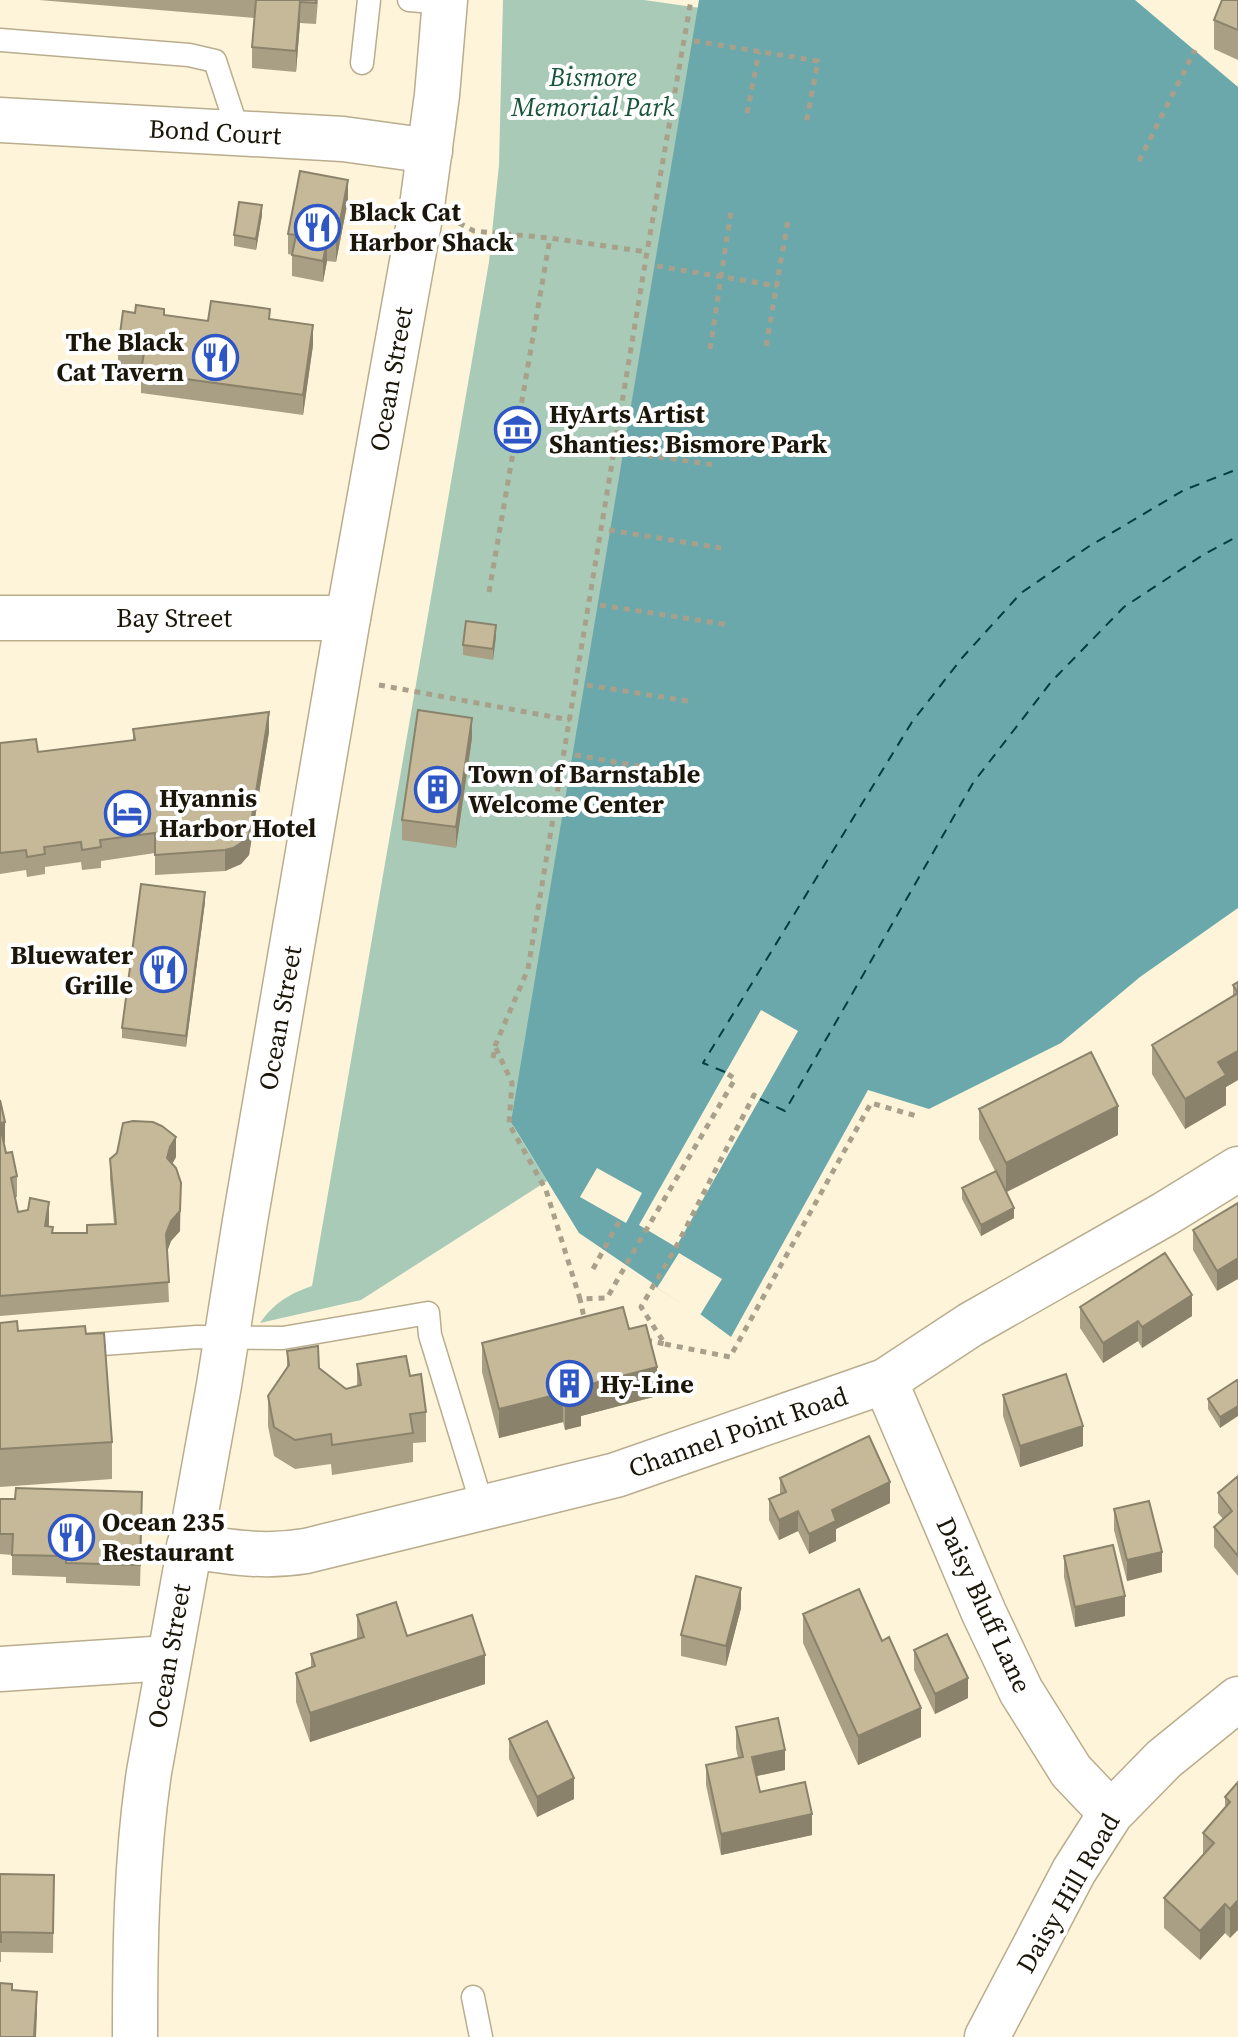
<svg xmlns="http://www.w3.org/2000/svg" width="1238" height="2037" viewBox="0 0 1238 2037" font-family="'Source Serif 4',serif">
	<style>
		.green { fill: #a8cab7 }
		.water { fill: #6ba8ac }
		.pier { fill: #fef4d9 }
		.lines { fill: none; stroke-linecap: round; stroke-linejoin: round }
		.ferry { stroke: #003d41; stroke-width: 2; stroke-dasharray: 10 8; stroke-linecap: butt }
		.lane-casing { stroke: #b9ad8e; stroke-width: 25 }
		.street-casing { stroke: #b9ad8e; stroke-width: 47 }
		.secondary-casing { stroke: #b9ad8e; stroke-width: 47 }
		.path { stroke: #a8a08a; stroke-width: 5; stroke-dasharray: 6 6; stroke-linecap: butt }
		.lane { stroke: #fff; stroke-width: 22 }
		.street { stroke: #fff; stroke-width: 44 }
		.secondary { stroke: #fff; stroke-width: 44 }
		.wall { fill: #a99f84 }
		.shaded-wall { fill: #8a826b }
		.building { fill: #c5b999; stroke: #8a826b; stroke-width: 2 }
		.labels { text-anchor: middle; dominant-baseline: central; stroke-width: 8; stroke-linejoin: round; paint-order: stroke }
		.park-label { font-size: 26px; font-style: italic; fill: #18543b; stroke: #fff }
		.street-label { font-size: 26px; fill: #1b160a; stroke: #fff }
		.poi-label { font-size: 26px; font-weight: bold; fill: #1b160a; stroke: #fff; text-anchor: start }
	</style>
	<rect width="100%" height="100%" fill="#fef4d9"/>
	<path class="green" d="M503,0H644L700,8L513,1126L547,1181L361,1300L260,1323C274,1303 289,1294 312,1286L489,262L499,165Z"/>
	<path class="water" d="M699,0H1135L1238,87V908L1140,977L1061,1043L929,1109L868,1090L731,1337L700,1314L657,1288L654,1284L579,1233L511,1122Z"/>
	<path class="pier" d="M761,1010L798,1031L676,1247L639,1225Z
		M597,1168L642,1193L626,1223L580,1197Z
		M679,1253L722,1279L700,1315L657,1288Z"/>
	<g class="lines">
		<path class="ferry" d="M725,1072L703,1063L912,722L962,658L1021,593L1088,547L1184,490L1238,469
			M760,1099L785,1111L973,783L1051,682L1124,607L1203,555L1238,536"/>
		<defs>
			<path id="lane" d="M409,0L445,3
				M0,40L189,55L215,61L239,134
				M362,63L369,0
				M75,1346L197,1337L283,1338L428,1313L430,1335L483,1508
				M473,1997L481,2037"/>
			<path id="street" d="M0,120L343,139L430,151
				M0,618H348
				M885,1381L984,1613L1021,1691L1071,1771L1111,1813
				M189,1546C231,1552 263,1558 306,1551L616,1475L885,1381L970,1325L1165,1214L1238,1169
				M0,1669L168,1658
				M987,2037L1074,1871L1111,1813L1164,1759L1238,1699"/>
			<path id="secondary" d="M135,2037C135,1948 136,1860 149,1772L219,1385L245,1221L348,618L422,206L437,95L445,0"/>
		</defs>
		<use href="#lane" class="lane-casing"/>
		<use href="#street" class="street-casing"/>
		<use href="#secondary" class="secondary-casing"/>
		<path class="path" d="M694,41L818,61L806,124
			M747,113L759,52
			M1139,161L1195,50
			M459,223L474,231L550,238L647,252
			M657,266L777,286
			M766,346L788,220
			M710,349L731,211
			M623,452L716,465
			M609,530L721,548
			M489,592L550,238
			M600,605L730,625
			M379,685L570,720
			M587,685L694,702
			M575,755L667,771
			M496,1048L512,1083L509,1124L546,1190L580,1299L607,1298L646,1230
			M493,1058L495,1046L528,969L647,252L691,0
			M645,1232L735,1079L725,1072
			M593,1269L620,1220
			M582,1299H580L585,1322
			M646,1340L665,1344L641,1307L676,1247L754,1095L760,1099
			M665,1344L730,1357L871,1103L920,1117"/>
		<use href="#lane" class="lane"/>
		<use href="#street" class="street"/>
		<use href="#secondary" class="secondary"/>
	</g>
	<path class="wall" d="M39,0H318L316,24L300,23L296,72L252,68V47L255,18Z
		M1238,0V60L1214,49V20Z
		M348,200L336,262L327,261L323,282L292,276V255L288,254V234Z
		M262,215L256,250L234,246V235Z
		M164,315L208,321L270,319L313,345L303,415L141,393V372L118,369V349Z
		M496,636L493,660L463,655V645Z
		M133,729L269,732L249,855L241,864L225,871L155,875V853L101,861V868L82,870L81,862L45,867V874L27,877L26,870L0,874V743L38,752L133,741Z
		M472,738L456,848L402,840V820Z
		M205,902L186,1047L122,1038V1028Z
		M1238,982V1080L1226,1087V1105L1185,1129L1152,1074V1045L1233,996V985Z
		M0,1100L5,1142L3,1143L6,1153L17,1176V1197H15L18,1212L49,1222V1226L53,1233H87L114,1224L110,1179V1159L176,1157L172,1164L180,1231L171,1241L167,1251L169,1302L0,1316Z
		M979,1109L1118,1135L1007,1192L1014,1218L981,1236L962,1199V1188L995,1171L979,1139Z
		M1238,1203L1217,1291L1193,1250V1230Z
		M1080,1307L1192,1316L1142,1348L1138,1341L1103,1363L1080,1328Z
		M0,1323L18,1331L86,1334L112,1442V1479L0,1487Z
		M629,1329L657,1396L581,1416V1426L565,1430L563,1422L499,1438L482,1372V1343Z
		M287,1351L319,1368L346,1389L357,1386V1364L410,1376L426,1412V1442L413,1443V1462L332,1475L331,1464L295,1469L274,1456L268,1426V1396L287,1369Z
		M1237,1380L1220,1428L1208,1409V1399Z
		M1003,1395L1083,1446L1020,1467L1003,1416Z
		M1238,1476V1576L1214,1547V1527L1223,1519L1218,1513V1493Z
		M780,1478L890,1503L836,1529V1541L809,1554L798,1531L779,1540L769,1520V1499L780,1494Z
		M0,1499L142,1512L140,1586L66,1583V1577L12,1575V1555L0,1554Z
		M1114,1509L1162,1572L1127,1581L1114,1530Z
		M1064,1556L1125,1616L1075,1627L1064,1577Z
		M741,1608L726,1666L681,1656V1635Z
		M803,1614L921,1737L858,1765L803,1643Z
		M357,1615L407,1636L485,1684L310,1742L296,1702V1673L311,1668V1654L357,1639Z
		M914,1650L968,1698L935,1714L914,1670Z
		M736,1727L785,1770L756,1776L760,1792L812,1835L721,1855L706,1785V1765L738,1758L736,1748Z
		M509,1739L574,1799L537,1817L509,1759Z
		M1238,1782L1230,1938L1225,1933L1200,1960L1164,1928V1898L1203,1856V1833L1225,1808V1797Z
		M0,1874L54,1875L53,1953L1,1952V1962H0Z"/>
	<path class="shaded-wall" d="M300,2V23L296,72V51Z
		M348,180V200L336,262V242Z
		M262,205V215L256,250V239Z
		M327,240V261L323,282V261Z
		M313,325V345L303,415V395Z
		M496,625V636L493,660V649Z
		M269,712V732L249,855L241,864L225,871V850Z
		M472,718V738L456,848V827Z
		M205,892V902L186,1047V1036Z
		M1238,1051V1080L1226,1087V1105L1185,1129V1099L1218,1062Z
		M1118,1106V1135L1006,1192V1163Z
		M5,1122V1142L0,1144V1123Z
		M176,1137V1157L170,1168L167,1158L170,1147Z
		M181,1183L180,1231L171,1241L166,1255V1234Z
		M49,1202V1222L45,1246V1226Z
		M1014,1208V1218L981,1236V1225Z
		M1238,1258V1279L1217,1291V1271Z
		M1192,1295V1316L1142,1348V1327Z
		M1138,1321V1341L1103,1363V1343Z
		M657,1367V1396L581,1416V1426L565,1430V1400L579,1387Z
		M563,1393V1422L499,1438V1409Z
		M1238,1406V1416L1220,1428V1417Z
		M1083,1426V1446L1020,1467V1446Z
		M890,1482V1503L836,1529V1541L809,1554V1534L832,1510Z
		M798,1511V1531L779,1540V1520Z
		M1162,1552V1572L1127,1581V1560Z
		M741,1588V1608L726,1666V1646Z
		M1125,1596V1616L1075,1627V1607Z
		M485,1655V1684L310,1742V1713Z
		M968,1678V1698L935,1714V1694Z
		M921,1708V1737L858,1765V1736Z
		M785,1750V1770L752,1777V1757Z
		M574,1778V1799L537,1817V1797Z
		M812,1814V1835L721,1855V1834Z
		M1238,1900V1930L1230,1938V1909Z
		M1225,1904V1933L1200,1960V1931Z
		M37,1992V2013L36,2037H34Z"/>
	<path class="building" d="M256,0H316V3L300,2L296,51L252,47Z
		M1222,0H1238V30L1214,20Z
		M300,171L348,180L336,242L327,240L323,261L292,255L296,235L288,234Z
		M239,202L262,205L256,239L234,235Z
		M211,301L270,309L269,319L313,325L303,395L141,373L144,352L118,349L123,311L135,313L136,305L164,309V315L208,321Z
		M466,621L496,625L493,649L463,645Z
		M418,710L472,718L456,827L402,820Z
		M269,712L249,835L241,843L233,848L225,850L155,855V833L100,840L101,847L82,850L81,842L44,847L45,854L27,857L26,850L0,853V743L36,739L38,752L135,740L133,729Z
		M141,884L205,892L186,1036L122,1028Z
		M1238,982V993L1233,985Z
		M1238,993V1051L1218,1062L1226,1075L1185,1099L1152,1045Z
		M1091,1052L1118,1106L1006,1163L979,1109Z
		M0,1100L5,1122L0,1123Z
		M133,1121L153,1122L162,1126L176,1137L170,1147L167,1158L176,1168L181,1183L180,1211L171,1221L166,1234L169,1282L0,1296V1126L6,1153L12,1152L17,1176L11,1178L18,1212L28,1210L30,1198L49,1202L45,1226L53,1227L52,1233H87V1225L116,1224L110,1159L117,1153L123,1123Z
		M996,1171L1014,1208L981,1225L962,1188Z
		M1238,1203V1258L1217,1271L1193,1230Z
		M1165,1253L1192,1295L1142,1327L1138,1321L1103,1343L1080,1307Z
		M623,1307L629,1329L646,1325L657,1367L579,1387L581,1396L565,1400L563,1393L499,1409L482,1343Z
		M17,1321L18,1331L85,1326L86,1334L104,1333L112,1442L0,1449V1323Z
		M318,1346L319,1368L346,1389L361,1385L357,1364L406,1356L410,1376L421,1374L426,1412L410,1414L413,1433L332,1445L331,1434L295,1440L274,1427L268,1396L289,1365L287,1351Z
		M1066,1374L1083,1426L1020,1446L1003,1395Z
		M1237,1380L1238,1383V1406L1220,1417L1208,1399Z
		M869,1436L890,1482L832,1510L836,1521L809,1534L798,1511L779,1520L769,1499L786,1492L780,1478Z
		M1238,1476V1556L1214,1527L1232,1511L1218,1493Z
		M16,1488L142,1492L140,1565L66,1563V1556L12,1555L13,1534H0V1499H15Z
		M1149,1501L1162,1552L1127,1560L1114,1509Z
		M1113,1545L1125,1596L1075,1607L1064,1556Z
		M696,1576L741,1588L726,1646L681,1635Z
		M859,1589L882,1641L889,1637L921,1708L858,1736L803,1614Z
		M396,1602L407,1636L472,1615L485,1655L310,1713L296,1673L315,1666L311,1654L364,1637L357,1615Z
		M947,1634L968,1678L935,1694L914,1650Z
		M778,1718L785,1750L752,1757L760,1792L805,1782L812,1814L721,1834L706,1765L743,1757L736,1727Z
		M547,1721L574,1778L537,1797L509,1739Z
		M1238,1782V1900L1230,1909L1225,1904L1200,1931L1164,1898L1214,1843L1203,1833L1230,1802L1225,1797Z
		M0,1874L54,1875L53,1933L1,1932V1942H0Z
		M0,1983L12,1984V1990L37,1992L34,2037H0Z"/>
	<defs>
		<symbol id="restaurant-ring" viewBox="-11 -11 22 22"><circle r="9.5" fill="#fff" stroke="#2e56c5" stroke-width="1.5"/><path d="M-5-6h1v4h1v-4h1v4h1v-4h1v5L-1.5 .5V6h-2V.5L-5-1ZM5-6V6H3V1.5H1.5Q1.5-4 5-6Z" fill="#2e56c5"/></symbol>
		<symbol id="museum-ring" viewBox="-11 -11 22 22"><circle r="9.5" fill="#fff" stroke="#2e56c5" stroke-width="1.5"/><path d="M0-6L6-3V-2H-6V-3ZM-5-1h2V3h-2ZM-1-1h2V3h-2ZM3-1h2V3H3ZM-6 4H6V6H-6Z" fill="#2e56c5"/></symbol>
		<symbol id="building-ring" viewBox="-11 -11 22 22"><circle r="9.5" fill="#fff" stroke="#2e56c5" stroke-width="1.5"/><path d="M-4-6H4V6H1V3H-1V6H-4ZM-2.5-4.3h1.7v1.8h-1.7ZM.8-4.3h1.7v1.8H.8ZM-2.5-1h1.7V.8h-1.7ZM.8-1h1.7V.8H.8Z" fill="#2e56c5"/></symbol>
		<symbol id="hotel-ring" viewBox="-11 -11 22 22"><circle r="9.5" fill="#fff" stroke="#2e56c5" stroke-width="1.5"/><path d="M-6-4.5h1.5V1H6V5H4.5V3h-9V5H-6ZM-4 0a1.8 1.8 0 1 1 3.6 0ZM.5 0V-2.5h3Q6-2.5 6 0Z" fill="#2e56c5"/></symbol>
	</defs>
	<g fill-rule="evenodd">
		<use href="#restaurant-ring" x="292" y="202" width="51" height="51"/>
		<use href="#restaurant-ring" x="190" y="332" width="51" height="51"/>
		<use href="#museum-ring" x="492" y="404" width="51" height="51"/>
		<use href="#building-ring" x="412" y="764" width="51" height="51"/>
		<use href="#hotel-ring" x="102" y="788" width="51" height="51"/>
		<use href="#restaurant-ring" x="138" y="944" width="51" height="51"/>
		<use href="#building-ring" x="544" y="1358" width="51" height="51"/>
		<use href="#restaurant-ring" x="46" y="1512" width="51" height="51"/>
	</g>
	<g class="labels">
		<g class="park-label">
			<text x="593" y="77">Bismore<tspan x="593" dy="30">Memorial Park</tspan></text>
		</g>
		<g class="street-label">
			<text transform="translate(215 132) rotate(3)">Bond Court</text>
			<text transform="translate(391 379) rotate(-80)">Ocean Street</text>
			<text x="174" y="618">Bay Street</text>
			<text transform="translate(280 1018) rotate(-80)">Ocean Street</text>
			<text transform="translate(738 1432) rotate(-19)">Channel Point Road</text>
			<text transform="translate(984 1605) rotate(65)">Daisy Bluff Lane</text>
			<text transform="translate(169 1656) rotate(-80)">Ocean Street</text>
			<text transform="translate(1068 1893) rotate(-60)">Daisy Hill Road</text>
		</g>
		<g class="poi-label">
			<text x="349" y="212">Black Cat<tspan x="349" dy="30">Harbor Shack</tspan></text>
			<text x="184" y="342" text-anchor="end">The Black<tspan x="184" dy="30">Cat Tavern</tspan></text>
			<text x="549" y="414">HyArts Artist<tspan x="549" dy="30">Shanties: Bismore Park</tspan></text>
			<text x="468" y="774">Town of Barnstable<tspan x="468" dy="30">Welcome Center</tspan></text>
			<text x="159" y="798">Hyannis<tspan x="159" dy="30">Harbor Hotel</tspan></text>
			<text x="133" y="955" text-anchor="end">Bluewater<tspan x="133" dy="30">Grille</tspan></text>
			<text x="600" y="1384">Hy-Line</text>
			<text x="102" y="1522">Ocean 235<tspan x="102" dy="30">Restaurant</tspan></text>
		</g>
	</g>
</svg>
